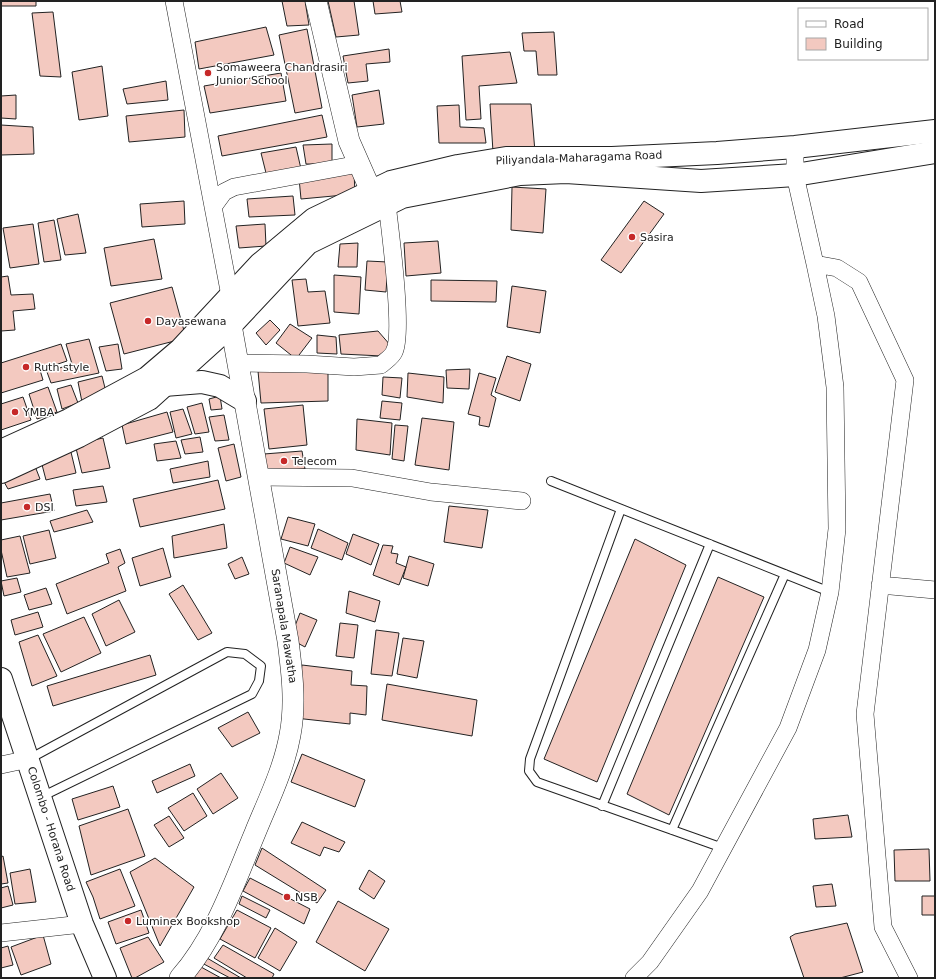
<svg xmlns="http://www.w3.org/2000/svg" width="936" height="979" viewBox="0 0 936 979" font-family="'DejaVu Sans',sans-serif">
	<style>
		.building { fill: #f3c9c0; stroke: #222 }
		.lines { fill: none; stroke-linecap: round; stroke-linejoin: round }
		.service-casing { stroke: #222; stroke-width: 10 }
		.minor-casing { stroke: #222; stroke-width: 18 }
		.tertiary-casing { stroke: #222; stroke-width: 22 }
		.secondary-casing { stroke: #222; stroke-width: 24 }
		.primary-casing { stroke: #222; stroke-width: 24 }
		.service { stroke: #fff; stroke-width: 8 }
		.minor { stroke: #fff; stroke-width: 17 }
		.tertiary { stroke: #fff; stroke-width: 21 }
		.secondary { stroke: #fff; stroke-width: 22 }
		.primary { stroke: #fff; stroke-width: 22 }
		.poi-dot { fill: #c62828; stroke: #fff; stroke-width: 1.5 }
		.labels { text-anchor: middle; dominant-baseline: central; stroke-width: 3; stroke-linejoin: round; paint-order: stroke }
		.poi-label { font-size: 11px; fill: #222; stroke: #fff; text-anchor: start }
		.street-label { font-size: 11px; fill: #222; stroke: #fff }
	</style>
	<rect width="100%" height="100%" fill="#fff"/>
	<path class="building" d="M1,1H36V6H1Z
		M282,1H305L309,25L287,26Z
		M328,1H354L359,35L336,37Z
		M373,1H400L402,12L375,14Z
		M53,12L61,77L40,76L32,13Z
		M266,27L274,55L199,69L195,42Z
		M307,29L322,108L295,113L279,35Z
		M554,32L557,75H538L536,51H524L522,33Z
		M389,49L390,62L366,64L368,81L348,83L343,56Z
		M510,52L517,83L479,86L481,119L466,120L462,56Z
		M102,66L108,116L79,120L72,72Z
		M281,73L286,101L210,113L204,86Z
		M166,81L168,100L127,104L123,89Z
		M379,90L384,124L357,127L352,95Z
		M16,95V119L1,118V96Z
		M490,104H531L535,152H493Z
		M459,105L460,127L484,128L486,143H439L437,106Z
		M184,110L185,137L129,142L126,116Z
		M322,115L327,137L222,156L218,136Z
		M1,125L33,127L34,154L1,155Z
		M332,144V164H306L303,145Z
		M296,147L301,169L266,173L261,153Z
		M354,172L355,194L301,199L299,178Z
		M512,187L546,189L543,233L511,230Z
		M293,196L295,215L249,217L247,199Z
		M184,201L185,224L142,227L140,204Z
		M644,201L664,214L621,273L601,260Z
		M78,214L86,253L65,255L57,219Z
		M54,220L61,260L44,262L38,223Z
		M33,224L39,264L10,268L3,228Z
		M265,224L266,246L239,248L236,226Z
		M154,239L162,279L111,286L104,248Z
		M438,241L441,273L406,276L404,243Z
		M358,243L357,267H338L340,244Z
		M367,261L388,262L386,292L365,290Z
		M334,275L361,277L359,314L334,312Z
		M8,276L11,295L33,294L35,309L13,311L15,330L1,331V277Z
		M306,279L308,292L325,291L330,323L298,326L292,280Z
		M431,280L497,281L496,302L431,301Z
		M512,286L546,291L540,333L507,327Z
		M172,287L186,338L124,354L110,303Z
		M270,320L280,330L266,345L256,333Z
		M290,324L312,338L296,359L276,343Z
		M378,331L391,346L382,356L341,354L339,335Z
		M317,335L336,337L337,354L317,353Z
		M89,339L99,373L51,383L47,372L72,364L66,344Z
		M61,344L67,361L40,370L43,380L1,393V363Z
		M118,344L122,369L106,371L99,347Z
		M507,356L531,364L520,401L495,392Z
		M470,369L469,389L447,388L446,370Z
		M328,370V401L261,403L258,371Z
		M408,373L444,377L443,403L407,397Z
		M479,373L496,378L491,395L496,398L489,427L479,425L480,417L468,414Z
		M102,376L107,396L82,402L78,382Z
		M383,377L402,378L400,398L382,395Z
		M71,385L78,403L62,409L57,389Z
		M48,387L57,412L37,419L29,394Z
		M220,396L222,409L211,410L209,399Z
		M23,397L31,420L1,430V404Z
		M382,401L402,403L400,420L380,418Z
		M202,403L209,432L195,434L187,407Z
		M303,405L307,445L269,449L264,409Z
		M183,409L192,434L176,438L170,412Z
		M167,412L173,432L126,444L122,425Z
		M224,415L229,440L215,441L209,417Z
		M422,418L454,422L449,470L415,465Z
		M357,419L392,423L390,455L356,450Z
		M395,425L408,426L404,461L392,459Z
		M200,437L203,452L185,454L181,440Z
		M103,438L110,468L82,473L75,444Z
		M176,441L181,458L157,461L154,444Z
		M234,444L241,477L226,481L218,448Z
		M70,448L76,473L46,480L40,457Z
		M302,451L305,469L265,471L264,454Z
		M33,461L40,479L8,489L3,480Z
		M208,461L210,477L173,483L170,469Z
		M218,480L225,509L140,527L133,499Z
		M103,486L107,502L76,506L73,490Z
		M50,494L54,511L1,520V503Z
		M449,506L488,510L482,548L444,542Z
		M87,510L93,522L54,532L50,521Z
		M288,517L315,524L308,546L281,539Z
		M224,524L227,548L174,558L172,536Z
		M318,529L348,543L342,560L311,548Z
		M49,530L56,558L30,564L23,536Z
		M353,534L379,544L371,565L346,554Z
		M20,536L30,573L7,577L1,550V540Z
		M635,539L686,565L597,782L544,759Z
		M383,545L393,546L391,553L398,554L396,563L406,567L399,585L373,575Z
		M290,547L318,557L310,575L284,563Z
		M163,548L171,577L140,586L132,558Z
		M120,549L125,563L118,567L126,591L67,614L56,584L109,563L106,554Z
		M409,556L434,564L428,586L403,578Z
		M242,557L249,574L235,579L228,564Z
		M718,577L764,597L669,815L627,794Z
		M17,578L21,592L4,596L1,581Z
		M183,585L212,633L198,640L169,594Z
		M46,588L52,604L29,610L24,595Z
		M349,591L380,601L375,622L346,613Z
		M119,600L135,632L106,646L92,614Z
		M38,612L43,627L15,635L11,620Z
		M300,613L317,620L305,647L290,639Z
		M84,617L101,653L61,672L43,634Z
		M340,623L358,625L354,658L336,656Z
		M376,630L399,633L392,676L371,674Z
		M38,635L57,676L32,686L19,642Z
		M403,638L424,641L417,678L397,674Z
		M150,655L156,675L53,706L47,686Z
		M302,665L352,671L351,685L367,686L366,715L350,713V724L295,718Z
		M387,684L477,700L472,736L382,720Z
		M248,712L260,733L232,747L218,728Z
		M302,754L365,780L355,807L291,782Z
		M190,764L195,776L157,793L152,781Z
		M221,773L238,798L213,814L197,789Z
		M113,786L120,807L78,820L72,799Z
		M193,793L207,816L184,831L168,808Z
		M128,809L145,856L91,875L79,826Z
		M848,815L852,837L815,839L813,819Z
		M169,816L184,838L169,847L154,825Z
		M302,822L345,842L339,852L324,847L320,856L291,843Z
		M262,848L326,890L317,903L255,865Z
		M929,849L930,881H895L894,850Z
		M3,856L8,883L1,884V857Z
		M155,858L194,887L160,946L130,872Z
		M30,869L36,902L15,904L10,873Z
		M120,869L135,906L100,919L93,897L86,882Z
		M369,870L385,881L374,899L359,889Z
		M250,878L310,909L304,924L243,891Z
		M832,884L836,906L816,907L813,886Z
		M8,886L13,905L1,908V888Z
		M242,896L270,910L266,918L239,904Z
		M922,896H935V915H922Z
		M338,901L389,929L365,971L316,942Z
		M141,910L149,933L116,944L108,922Z
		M237,910L271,928L255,958L220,939Z
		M847,923L863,972L840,978H804L790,937L795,934Z
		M275,928L297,942L280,971L258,958Z
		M43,935L51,964L21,975L11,947Z
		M148,937L164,962L135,978H132L120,948Z
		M223,945L274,974L272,978H247L214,958Z
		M8,946L13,965L1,968V948Z
		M207,958L241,978H230L202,963Z
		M201,967L221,978H192Z"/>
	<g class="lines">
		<defs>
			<path id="service" d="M551,481L830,592
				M621,509L530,759L529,771L537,782L723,848
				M29,759L227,652L245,654L261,666L259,681L252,694L41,797
				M602,806L710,544
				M672,830L785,574"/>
			<path id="minor" d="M174,1L230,296
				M795,147V175L815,264L837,268L859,282L905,380L865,714L883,927L909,978
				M213,207L224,192L234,187L359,164
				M238,363L307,364L354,367L381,365C385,361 392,357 394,352C404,334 390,230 387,204
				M259,477L352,478L431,492L522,501
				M880,585L935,590
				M1,765L29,759
				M1,933L82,924
				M634,978L650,962L700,891L788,728L817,650L830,592L837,529L835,387L826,316L815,264"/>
			<path id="tertiary" d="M316,1L349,141L371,191
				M180,978C216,937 234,883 255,833C268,801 284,769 290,735C296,704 292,672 288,641L231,325L230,310"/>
			<path id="secondary" d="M231,325L308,243L402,197L520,174L566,172L701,181L795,175L935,152
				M164,385L202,382L220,386L245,401"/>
			<path id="primary" d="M1,451L69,420L147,378L181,349L260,264L314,219L391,182L458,166L506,158H612L717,153L795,147L935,131
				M1,472L79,436L149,399L231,325
				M1,679L82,924L105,978"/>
		</defs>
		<use href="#service" class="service-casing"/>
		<use href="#minor" class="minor-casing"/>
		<use href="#tertiary" class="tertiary-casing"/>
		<use href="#secondary" class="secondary-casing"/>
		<use href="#primary" class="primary-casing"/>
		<use href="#service" class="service"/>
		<use href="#minor" class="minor"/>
		<use href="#tertiary" class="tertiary"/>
		<use href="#secondary" class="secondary"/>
		<use href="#primary" class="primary"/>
	</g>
	<g class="poi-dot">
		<circle cx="208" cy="73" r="4"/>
		<circle cx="632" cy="237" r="4"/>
		<circle cx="148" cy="321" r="4"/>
		<circle cx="26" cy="367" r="4"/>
		<circle cx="15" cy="412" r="4"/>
		<circle cx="284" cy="461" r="4"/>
		<circle cx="27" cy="507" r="4"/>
		<circle cx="287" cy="897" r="4"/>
		<circle cx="128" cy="921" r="4"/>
	</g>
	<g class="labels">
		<g class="poi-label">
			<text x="216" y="67">Somaweera Chandrasiri<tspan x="216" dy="13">Junior School</tspan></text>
			<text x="640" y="237">Sasira</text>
			<text x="156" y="321">Dayasewana</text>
			<text x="34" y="367">Ruth style</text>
			<text x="23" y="412">YMBA</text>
			<text x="292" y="461">Telecom</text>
			<text x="35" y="507">DSI</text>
			<text x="295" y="897">NSB</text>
			<text x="136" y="921">Luminex Bookshop</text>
		</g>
		<g class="street-label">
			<text transform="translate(579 158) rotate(-2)">Piliyandala-Maharagama Road</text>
			<text transform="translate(284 626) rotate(81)">Saranapala Mawatha</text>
			<text transform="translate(51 829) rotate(72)">Colombo - Horana Road</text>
		</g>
	</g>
	<rect width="936" height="979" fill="none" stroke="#222222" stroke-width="4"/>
	<rect x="798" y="8" width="130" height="52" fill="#ffffff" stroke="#a7a7a7"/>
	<rect x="806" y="21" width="20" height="6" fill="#ffffff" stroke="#a7a7a7"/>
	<text x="834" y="28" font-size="12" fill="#222222">Road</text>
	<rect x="806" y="38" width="20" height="12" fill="#f3c9c0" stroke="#a7a7a7"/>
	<text x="834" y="48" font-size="12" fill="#222222">Building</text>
</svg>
